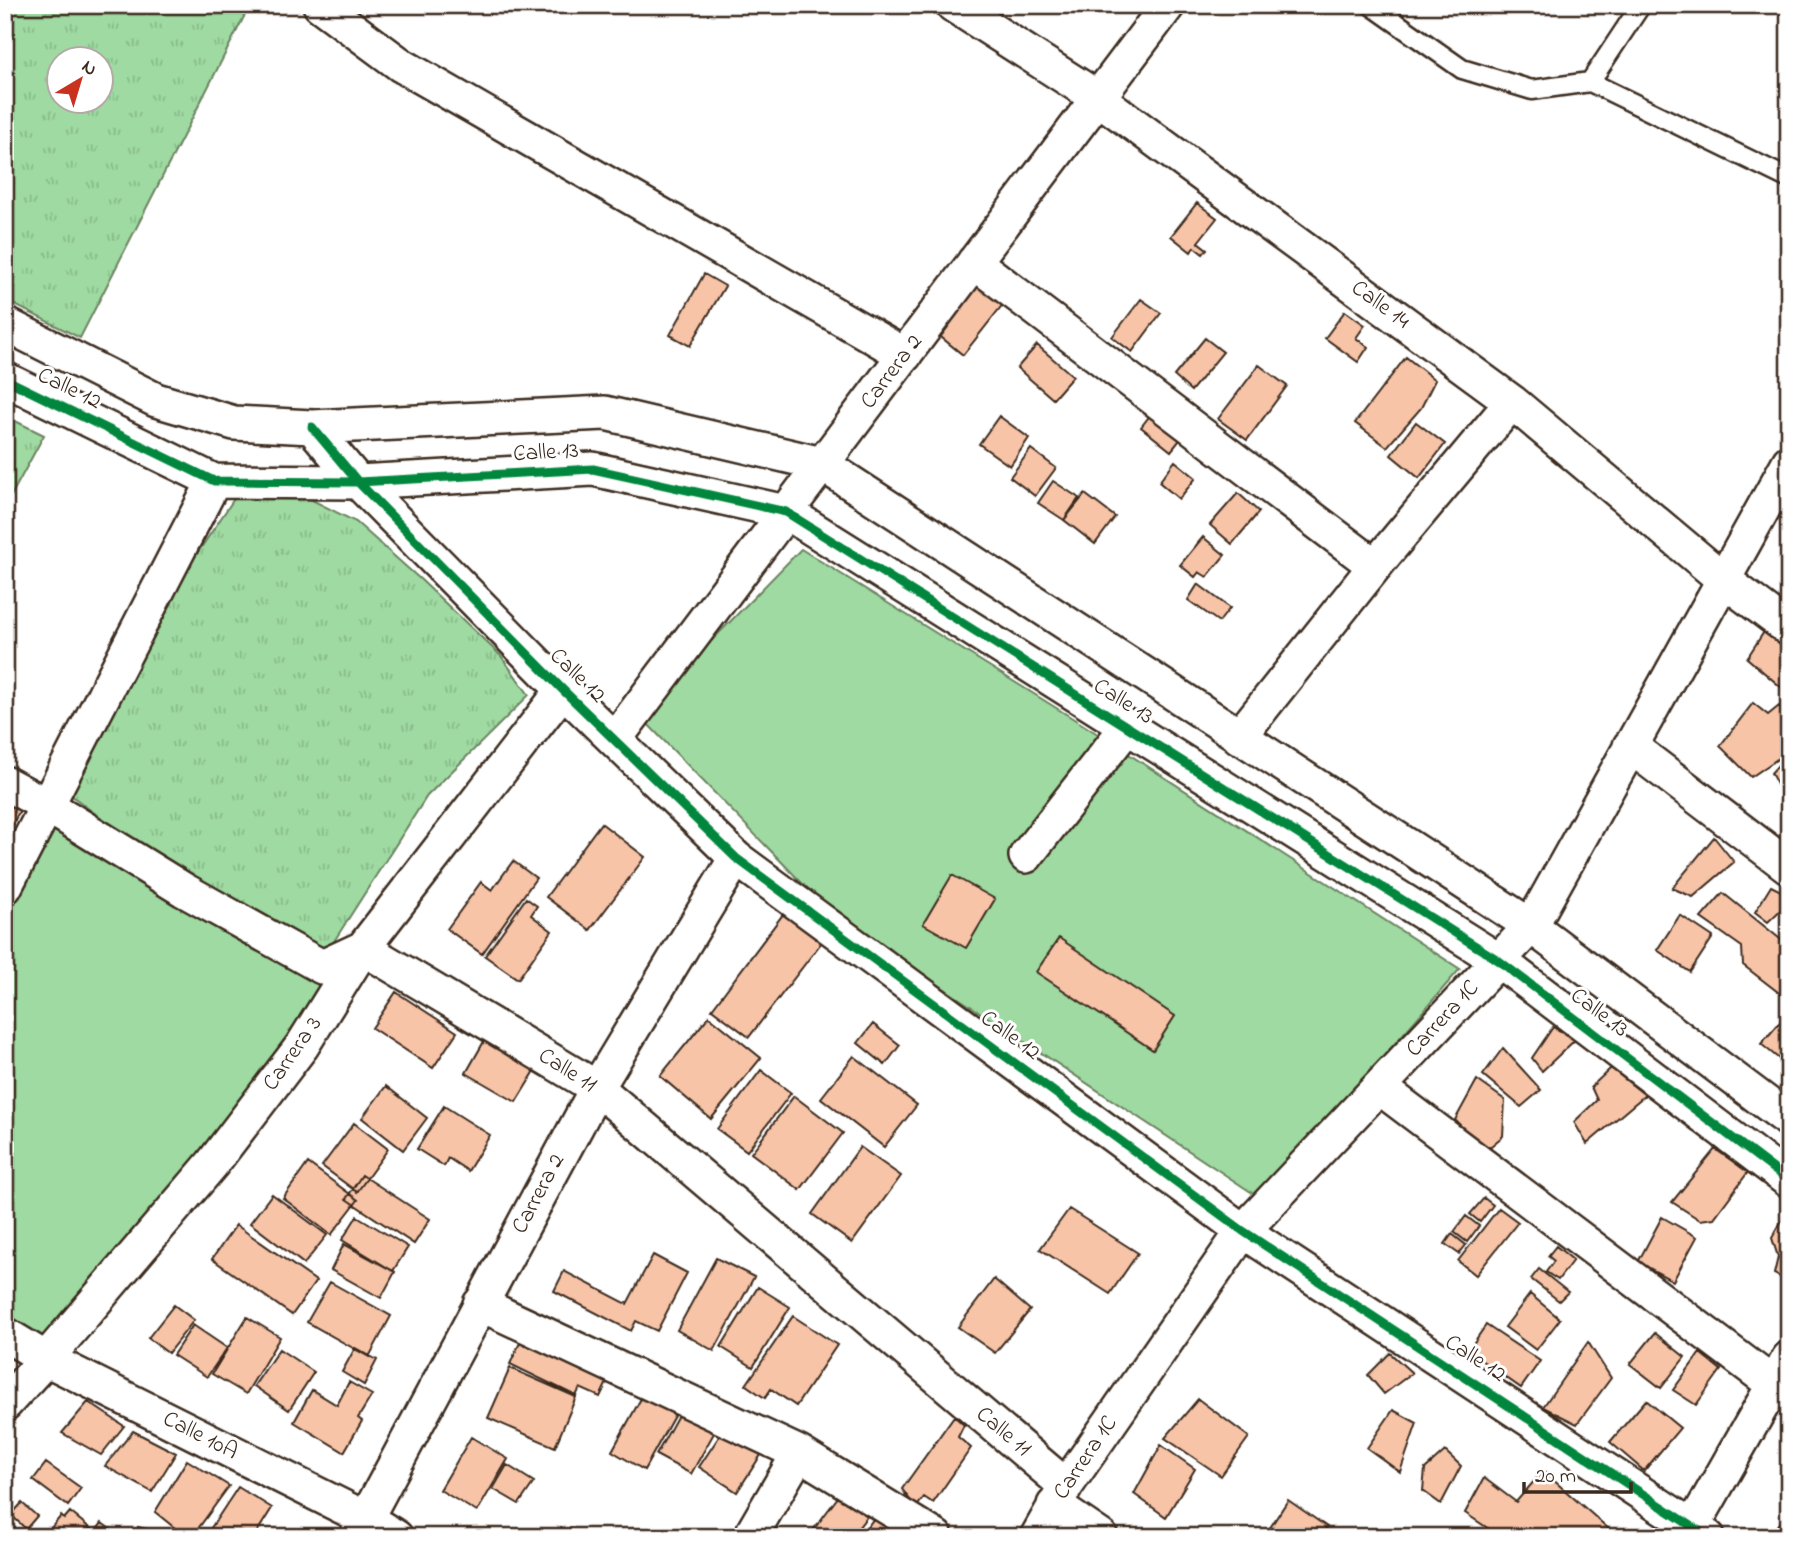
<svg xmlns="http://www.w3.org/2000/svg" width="1794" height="1542" viewBox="0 0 1794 1542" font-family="'Indie Flower',sans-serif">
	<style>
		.grass { fill: url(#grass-tufts); stroke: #6c8260; stroke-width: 2; fill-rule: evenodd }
		.green { fill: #9edaa1; stroke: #6c8260; stroke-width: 2 }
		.building { fill: #f7c4a8; stroke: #3b2a1e; stroke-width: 2 }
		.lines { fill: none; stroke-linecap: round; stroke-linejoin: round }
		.service-casing { stroke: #3b2a1e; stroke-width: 23 }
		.minor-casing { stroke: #3b2a1e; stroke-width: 38 }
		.service { stroke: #fff; stroke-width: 18 }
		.minor { stroke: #fff; stroke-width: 33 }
		.cycleway-casing { stroke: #fff; stroke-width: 13 }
		.cycleway { stroke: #00873e; stroke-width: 9 }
		.labels { text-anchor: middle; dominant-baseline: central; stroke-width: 6; stroke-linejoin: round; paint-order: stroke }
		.street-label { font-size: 23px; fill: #3b2a1e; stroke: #fff }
	</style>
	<defs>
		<pattern id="grass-tufts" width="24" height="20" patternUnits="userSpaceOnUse" patternTransform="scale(1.75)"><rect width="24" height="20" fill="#9edaa1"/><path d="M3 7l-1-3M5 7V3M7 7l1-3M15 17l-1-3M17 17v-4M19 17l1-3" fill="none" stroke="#89bb8a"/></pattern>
	</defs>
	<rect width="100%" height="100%" fill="#fff"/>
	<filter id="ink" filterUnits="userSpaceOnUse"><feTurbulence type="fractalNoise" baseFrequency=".0143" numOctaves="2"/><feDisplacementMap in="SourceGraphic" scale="14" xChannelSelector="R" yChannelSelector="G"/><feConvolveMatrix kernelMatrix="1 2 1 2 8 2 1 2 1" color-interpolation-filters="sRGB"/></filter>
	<g filter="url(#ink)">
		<path class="grass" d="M5,5H250L80,338L5,300ZM60,60H102V102H60Z
			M5,416L44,435L5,507Z
			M238,493H298L356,522L421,580L501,656L529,695L427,796L322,960L146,854L71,795L146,629Z"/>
		<path class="green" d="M801,549L1090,729L1460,969L1260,1198L833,915L639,715Z
			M54,818L328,975L209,1151L44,1349L5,1321V904Z"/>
		<path class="building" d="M1197,203L1217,218L1198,242L1207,249L1203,254L1194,247L1191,252L1171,236Z
			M983,272L1011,294L963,355L936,333Z
			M704,274L725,286L690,346L670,335Z
			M1141,299L1161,313L1132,352L1112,337Z
			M1345,311L1365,325L1356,338L1368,347L1358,362L1325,338Z
			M1205,338L1223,352L1191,391L1174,376Z
			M1037,345L1073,376L1053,399L1017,368Z
			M1406,357L1435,380L1421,408L1387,447L1355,423Z
			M1259,365L1287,386L1247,440L1218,419Z
			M1158,405L1188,430L1171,451L1141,427Z
			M999,416L1029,438L1010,466L979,444Z
			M1416,422L1445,444L1419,478L1391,455Z
			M1031,449L1056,468L1035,496L1010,477Z
			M1175,461L1196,478L1179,499L1159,482Z
			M1053,481L1079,498L1064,520L1038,503Z
			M1238,493L1259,512L1232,544L1210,525Z
			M1085,494L1115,517L1095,544L1064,520Z
			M1203,537L1225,555L1207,577L1199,572L1195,577L1180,565Z
			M1198,584L1230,608L1219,622L1188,600Z
			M1771,621L1789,634V694L1747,658Z
			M1753,703L1768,715L1779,706L1789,715V722L1783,726L1789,734V751L1751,777L1720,746Z
			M1789,753V798L1783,796L1771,773Z
			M5,800L21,808L5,839Z
			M601,823L645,857L590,930L546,897Z
			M1714,837L1734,862L1693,897L1672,888Z
			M513,861L536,878L482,954L447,929L481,882L492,890Z
			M952,875L995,899L966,948L923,924Z
			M1771,886L1789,895V902L1768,922L1755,912Z
			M1723,893L1789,946L1787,999L1743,965L1742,947L1701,918Z
			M526,898L537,906L531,915L552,931L518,979L485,956Z
			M790,905L828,934L749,1037L712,1009Z
			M1680,915L1713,937L1690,972L1657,950Z
			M1059,938L1175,1016L1153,1050L1036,972Z
			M396,992L457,1032L433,1068L372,1028Z
			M1789,1012V1067L1761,1044Z
			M709,1016L761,1058L711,1119L660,1076Z
			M873,1024L900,1045L885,1065L858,1043Z
			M1553,1027L1576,1039L1542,1071L1532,1058Z
			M490,1031L541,1061L516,1102L466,1073Z
			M1503,1048L1541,1090L1521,1107L1483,1075Z
			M854,1056L917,1105L884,1147L821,1098Z
			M1611,1068L1645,1095L1587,1144L1574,1122L1597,1100L1591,1087Z
			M761,1070L791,1093L747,1151L717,1129Z
			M1477,1080L1505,1100L1503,1136L1485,1151L1455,1120Z
			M386,1086L427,1118L403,1150L362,1118Z
			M794,1096L843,1133L800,1190L751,1153Z
			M444,1106L490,1135L468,1171L448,1158L444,1166L417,1149Z
			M354,1123L388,1149L357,1192L322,1166Z
			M860,1147L901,1176L852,1243L812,1214Z
			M1715,1149L1748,1172L1714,1218L1700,1220L1672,1202Z
			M308,1163L358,1200L331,1235L283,1198Z
			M362,1175L430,1219L414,1244L346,1199Z
			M272,1194L327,1235L304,1264L250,1223Z
			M1484,1198L1493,1205L1480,1222L1470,1214Z
			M1499,1208L1518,1222L1476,1275L1458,1261Z
			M1789,1208V1270L1786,1280L1774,1274L1778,1257L1772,1238Z
			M1069,1209L1138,1253L1110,1294L1040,1249Z
			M357,1216L408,1247L393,1271L342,1240Z
			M1466,1216L1479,1226L1467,1242L1454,1232Z
			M1662,1217L1697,1237L1673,1281L1638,1262Z
			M236,1225L316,1281L292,1315L212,1259Z
			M1452,1234L1466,1245L1459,1254L1445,1244Z
			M344,1244L395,1272L381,1298L331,1270Z
			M1556,1246L1573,1260L1558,1280L1546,1272L1554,1261L1548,1256Z
			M653,1255L687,1273L657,1331L636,1321L631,1331L554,1291L564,1271L627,1304Z
			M716,1258L754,1277L714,1351L677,1330Z
			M1539,1269L1568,1292L1559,1301L1531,1279Z
			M994,1279L1030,1310L995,1353L958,1327Z
			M330,1282L391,1316L369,1357L307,1322Z
			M758,1287L790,1307L753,1367L721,1347Z
			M1530,1294L1560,1319L1536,1350L1505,1327Z
			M174,1305L194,1320L168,1353L148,1338Z
			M793,1316L837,1345L796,1406L771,1389L765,1398L746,1385Z
			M247,1317L280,1337L246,1394L212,1374Z
			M530,1321L617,1362L600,1397L580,1388L576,1396L510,1364Z
			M193,1325L227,1348L207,1377L173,1355Z
			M1486,1325L1540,1361L1521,1388L1468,1351Z
			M1655,1333L1685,1357L1661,1388L1630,1364Z
			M1588,1342L1611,1378L1577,1424L1543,1407Z
			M355,1348L377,1360L364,1385L342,1372Z
			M279,1349L314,1372L289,1410L254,1386Z
			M1390,1353L1412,1373L1384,1394L1368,1375Z
			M1700,1353L1721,1370L1696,1405L1673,1390Z
			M510,1368L576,1397L555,1447L488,1418Z
			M349,1382L372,1395L358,1418L362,1421L344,1452L294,1422L312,1390L337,1405Z
			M649,1384L680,1405L644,1470L612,1451Z
			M1198,1399L1249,1437L1221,1476L1165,1438Z
			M1646,1400L1680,1428L1644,1471L1610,1442Z
			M88,1402L124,1426L101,1455L62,1433Z
			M683,1406L718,1426L691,1474L656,1455Z
			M1393,1410L1417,1423L1400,1472L1367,1448Z
			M954,1416L964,1425L958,1437L971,1448L933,1503L924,1497L916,1508L902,1489Z
			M730,1420L768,1444L737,1492L699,1467Z
			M133,1431L176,1453L152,1492L105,1466Z
			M471,1437L508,1459L477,1512L440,1490Z
			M1161,1445L1195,1469L1166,1517L1134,1494Z
			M1445,1451L1461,1466L1441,1504L1423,1491L1425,1469Z
			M187,1460L229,1486L192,1537H186L155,1512Z
			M46,1463L81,1488L68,1506L33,1480Z
			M507,1465L534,1482L519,1504L493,1489Z
			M1543,1471L1618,1537H1501L1465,1513L1484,1478L1516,1502Z
			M847,1485L876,1505L851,1537H808Z
			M238,1487L272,1508L254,1537H205Z
			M1288,1500L1327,1527L1321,1537H1264Z
			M22,1503L37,1516L26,1529L11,1515Z
			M880,1510L907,1528L900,1537H860Z
			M1789,1511V1537H1782L1774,1531Z
			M70,1512L91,1529L85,1537H52L54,1532L50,1529L61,1516L64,1519Z
			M5,1523L29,1537H5Z
			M102,1523L114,1532L111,1537H97L93,1535Z
			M138,1527L156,1531L155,1537H135Z"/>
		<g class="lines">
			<defs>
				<path id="service" d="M1371,5L1462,69L1532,90L1590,82L1789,179
					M1590,82L1641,5"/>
				<path id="minor" d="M320,5L401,65L905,355
					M953,5L1098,98L1512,402L1724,580L1789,629
					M974,262L1375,566
					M5,324L156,400L234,423L312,427L605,413L822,464L1531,926L1789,1120
					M5,379L214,481L358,482L593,469L786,512L1498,960L1789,1181
					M312,427L358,482L563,690L736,858L1243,1231L1708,1537
					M1239,737L1375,566L1512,402
					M615,739L1168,5
					M1630,746L1789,867
					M5,783L48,806L184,890L322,967L363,948L597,1088L1066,1486
					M1026,856L1127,727
					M5,887L214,481
					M1379,1087L1789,1396
					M480,1304L799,1453L936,1537
					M5,1334L46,1359L365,1518L396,1537
					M5,1404L46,1359L212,1164L302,1046L363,948L563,690
					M1054,1505L1101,1537
					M356,1537L597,1088L736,858
					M750,1537L799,1453
					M1037,1537L1066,1486L1243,1231L1531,926L1789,462
					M1687,1537L1789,1358"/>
			</defs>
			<use href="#service" class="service-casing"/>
			<use href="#minor" class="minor-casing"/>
			<use href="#service" class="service"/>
			<use href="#minor" class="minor"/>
			<defs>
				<path id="cycleway" d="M5,379L214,481L358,482L593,469L786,512L1498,960L1789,1181
					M312,427L358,482L563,690L736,858L1243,1231L1708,1537"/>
			</defs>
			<use href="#cycleway" class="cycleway-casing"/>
			<use href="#cycleway" class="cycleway"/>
		</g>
	</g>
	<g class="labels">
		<g class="street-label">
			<text transform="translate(1380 305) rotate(36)">Calle 14</text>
			<text transform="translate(892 372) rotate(-53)">Carrera 2</text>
			<text transform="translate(69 389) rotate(26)">Calle 12</text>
			<text transform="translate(546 453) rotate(-3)">Calle 13</text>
			<text transform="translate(577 676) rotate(44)">Calle 12</text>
			<text transform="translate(1123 702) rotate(32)">Calle 13</text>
			<text transform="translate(1599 1013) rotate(37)">Calle 13</text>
			<text transform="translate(1443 1019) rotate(-47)">Carrera 1C</text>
			<text transform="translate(1010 1036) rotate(36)">Calle 12</text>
			<text transform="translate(293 1054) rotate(-55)">Carrera 3</text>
			<text transform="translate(567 1071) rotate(32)">Calle 11</text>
			<text transform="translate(539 1194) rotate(-62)">Carrera 2</text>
			<text transform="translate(1475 1359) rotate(33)">Calle 12</text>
			<text transform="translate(1003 1432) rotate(40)">Calle 11</text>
			<text transform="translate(200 1436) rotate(27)">Calle 10A</text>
			<text transform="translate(1086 1458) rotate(-56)">Carrera 1C</text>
		</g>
	</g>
	<rect width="1794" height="1542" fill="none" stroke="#fff" stroke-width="28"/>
	<rect x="14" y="14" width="1766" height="1514" fill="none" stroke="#3b2a1e" stroke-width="2.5" filter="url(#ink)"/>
	<g transform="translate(80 80) rotate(38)"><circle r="33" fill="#ffffff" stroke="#b1aaa5" stroke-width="2"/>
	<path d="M0-5L12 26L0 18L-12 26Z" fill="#c8321e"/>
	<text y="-10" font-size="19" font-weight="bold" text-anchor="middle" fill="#3b2a1e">N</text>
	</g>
	<path d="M1524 1482v10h107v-10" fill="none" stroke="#3b2a1e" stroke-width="3.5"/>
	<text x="1535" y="1482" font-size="21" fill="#3b2a1e" stroke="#ffffff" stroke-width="5" paint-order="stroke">20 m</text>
</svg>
